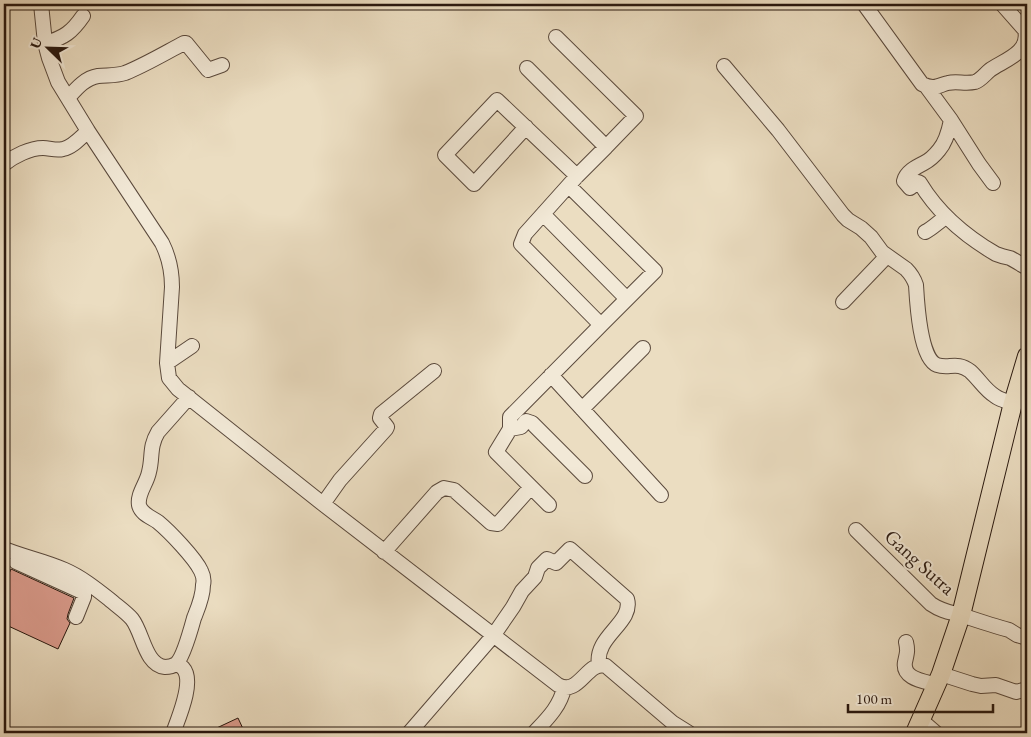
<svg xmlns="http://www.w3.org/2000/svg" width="1031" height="737" viewBox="0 0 1031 737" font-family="'EB Garamond',serif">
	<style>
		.building { fill: #da9b8c; stroke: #29180f }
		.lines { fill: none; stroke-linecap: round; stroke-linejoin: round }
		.minor-casing { stroke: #5a493c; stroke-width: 16 }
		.major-casing { stroke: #29180f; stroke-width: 20 }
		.minor { stroke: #f2e9d7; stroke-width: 14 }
		.major { stroke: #ebddc1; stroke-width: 18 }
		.labels { text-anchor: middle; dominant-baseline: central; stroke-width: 4; stroke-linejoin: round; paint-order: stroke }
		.street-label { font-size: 20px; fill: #29180f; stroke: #f2e9d7 }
	</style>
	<rect width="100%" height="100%" fill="#ebddc1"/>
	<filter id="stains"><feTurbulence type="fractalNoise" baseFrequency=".004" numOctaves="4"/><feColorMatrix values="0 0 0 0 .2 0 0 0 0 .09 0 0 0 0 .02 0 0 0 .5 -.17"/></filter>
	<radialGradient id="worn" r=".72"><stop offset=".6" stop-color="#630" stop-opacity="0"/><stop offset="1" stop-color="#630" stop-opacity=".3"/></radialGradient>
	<path class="building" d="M11,569L74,598L68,614L67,619L70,623L58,649L4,624V585Z
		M238,718L245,733H206Z"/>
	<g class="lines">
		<defs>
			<path id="minor" d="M41,4L45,43L49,58L58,82L88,131L162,243C169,257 172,271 172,287L167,363L169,378L178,389L323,504L558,685C579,697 587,660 606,666L673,723L689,733
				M864,4L922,84C926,86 929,87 933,87C938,87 943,84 948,83C956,81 966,84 975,82C981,80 985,74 990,70C1002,61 1031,53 1025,30L1002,4
				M556,37L636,116L606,147
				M45,43C64,38 72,32 83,16
				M724,66L778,130L843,215L848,220L861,228L871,237L882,252L906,269C911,274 914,279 916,285C917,302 920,359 937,365C949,369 957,361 970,371C979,379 985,390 995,396C1000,400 1006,401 1013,403
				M527,68L606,147L577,176
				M926,86L951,120C949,130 946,142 939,150C935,155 930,160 924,163C916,167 906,172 904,181L910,188L918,182L920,183C938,213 965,236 996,254C1001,256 1005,257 1010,258C1016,261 1022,265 1027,268
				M68,98C76,89 85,78 98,76C107,75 116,76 125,73C145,65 165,53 184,43H186L208,70L222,65
				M951,120L979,164L993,183
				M4,164C14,156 30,148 43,148C50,148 56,151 63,149C73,147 81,137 88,131
				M569,186L655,271L601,325
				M543,214L627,299
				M925,232C933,228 938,222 946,217
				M843,302L887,256
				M167,363L192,346
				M551,375L661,495
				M582,409L643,348
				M510,429L521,427L526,421L532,423L585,476
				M531,487L549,505
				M323,504L340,480L386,429L387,427L380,418L381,414L434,371
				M856,530L931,604C943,612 950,612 964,616C979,621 994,626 1009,630L1017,635L1027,638
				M4,549C24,557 45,561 65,570C81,577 95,588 109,599C117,606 126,612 132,619C143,633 145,665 165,667C168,667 173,666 176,664C183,658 191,629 194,618C198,608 203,597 203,585C204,581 203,575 201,571C195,558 169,531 158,522C151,517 141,514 139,505C137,494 147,483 149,472C153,457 149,447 158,432L189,397
				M384,552L437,492L444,488L454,490L491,523L498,524L531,487L496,452L510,429V417L601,325L521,244L525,234L577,176L497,100L445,155L474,184L526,127
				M16,562L82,592L84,594V597L76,617
				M906,642C908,651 907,653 905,662C902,679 924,681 937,685
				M941,674L972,684L981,686L996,685L1016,692L1027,689
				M921,720L936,733
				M173,733C178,719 195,681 183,668C181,666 178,665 176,664
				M409,733L493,636L513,607L522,591L535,577L538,568L547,559L556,563L570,549L627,599C634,623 594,636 599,665
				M534,733C546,720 560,707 564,688"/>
			<path id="major" d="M915,733L941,674L961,615L1013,403L1027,356"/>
		</defs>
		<use href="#minor" class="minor-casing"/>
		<use href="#major" class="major-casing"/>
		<use href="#minor" class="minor"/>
		<use href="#major" class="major"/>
	</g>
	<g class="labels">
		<g class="street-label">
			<text transform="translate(920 562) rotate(42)">Gang Sutra</text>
		</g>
	</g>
	<rect width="1031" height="737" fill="none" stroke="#ebddc1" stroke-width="20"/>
	<rect x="5" y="5" width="1021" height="727" fill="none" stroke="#29180f" stroke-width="2.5"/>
	<rect x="10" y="10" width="1011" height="717" fill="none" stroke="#29180f"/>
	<g transform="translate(48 48) rotate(293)" stroke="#f2e9d7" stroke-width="4" paint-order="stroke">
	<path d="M0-4L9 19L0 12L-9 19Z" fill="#29180f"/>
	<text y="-8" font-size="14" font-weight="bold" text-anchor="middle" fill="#29180f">U</text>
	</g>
	<path d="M848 704v8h145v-8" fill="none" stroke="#29180f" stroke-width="2.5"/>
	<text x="856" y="704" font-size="15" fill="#29180f" stroke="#f2e9d7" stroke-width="4" paint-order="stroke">100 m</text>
	<rect width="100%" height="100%" filter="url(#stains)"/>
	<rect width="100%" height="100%" fill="url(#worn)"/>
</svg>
